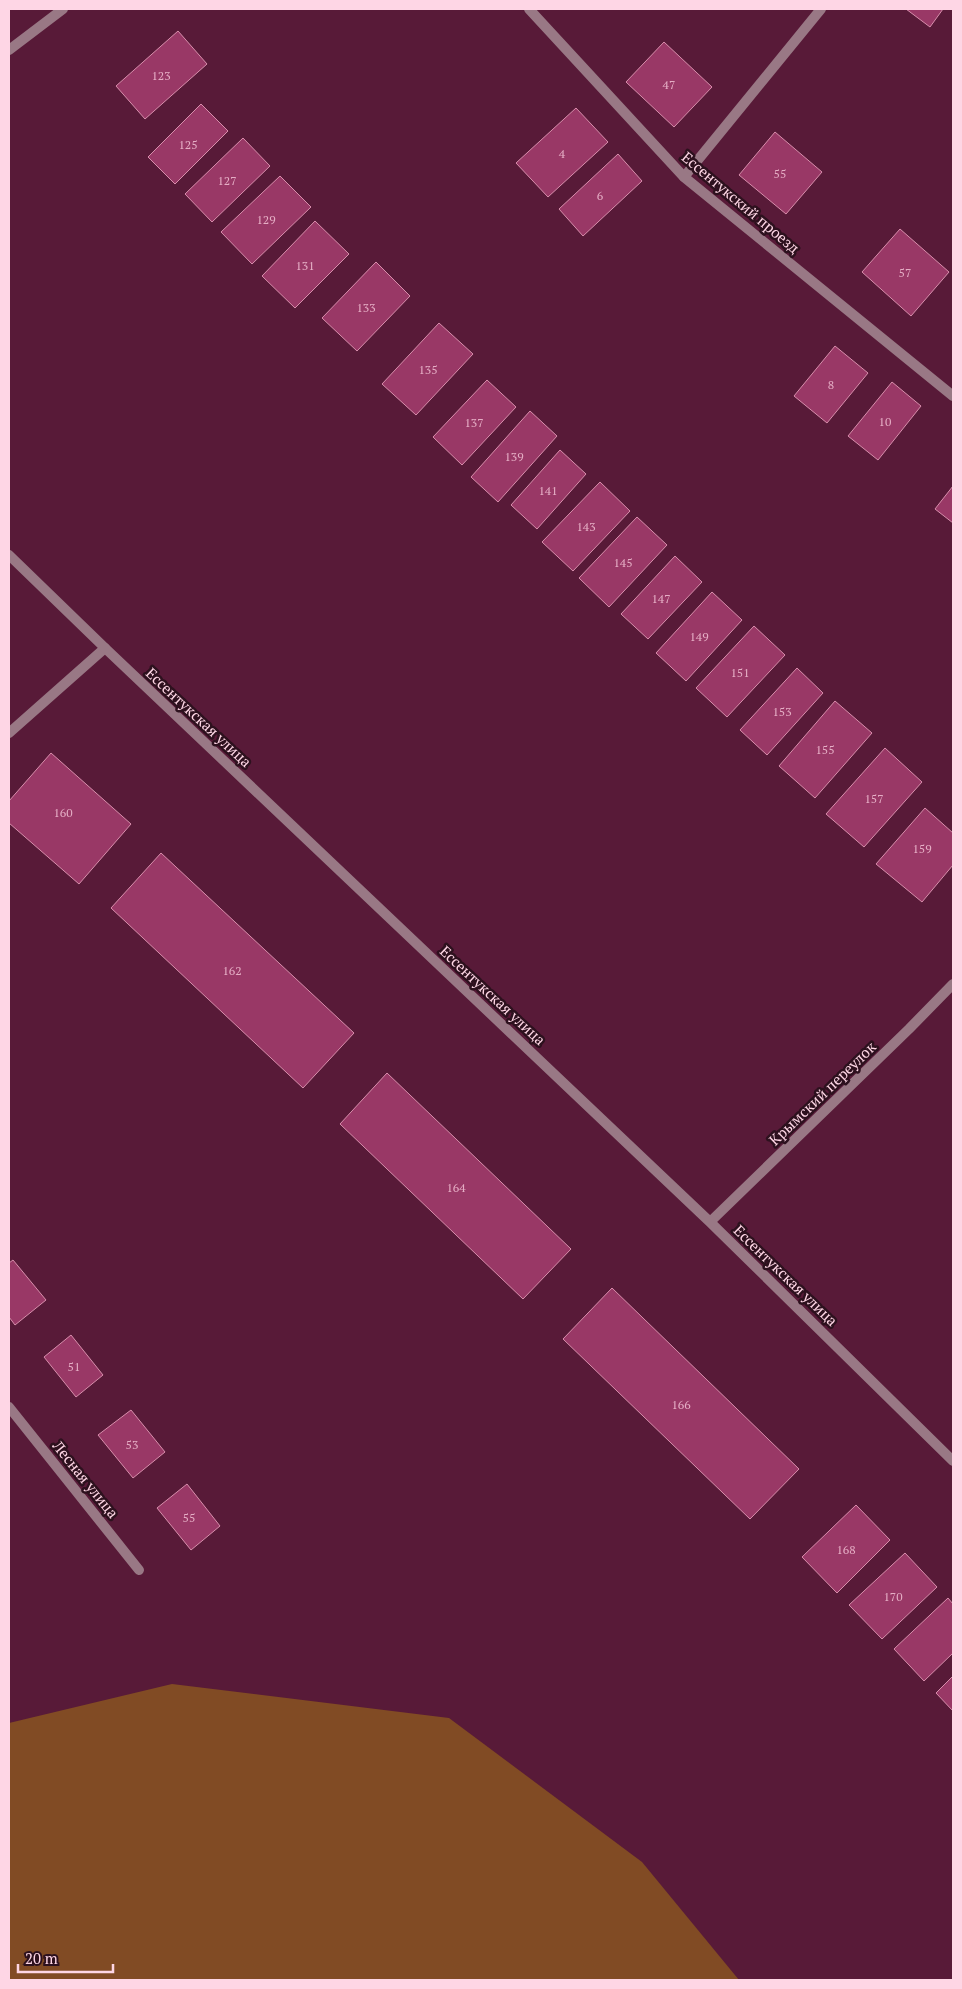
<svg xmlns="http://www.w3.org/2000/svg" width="962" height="1989" viewBox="0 0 962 1989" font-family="'PT Serif',serif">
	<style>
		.green { fill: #814b24 }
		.building { fill: #993866; stroke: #d88eac }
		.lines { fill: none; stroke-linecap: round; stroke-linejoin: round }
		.service { stroke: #997885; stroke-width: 10 }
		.minor { stroke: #997885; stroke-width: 10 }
		.labels { text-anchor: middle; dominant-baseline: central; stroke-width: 5; stroke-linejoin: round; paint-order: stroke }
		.number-label { font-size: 12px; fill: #e5aec5 }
		.street-label { font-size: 15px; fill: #fed6e5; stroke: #2d111e }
	</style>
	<rect width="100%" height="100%" fill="#581a38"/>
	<path class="green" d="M172,1684L449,1718L642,1862L739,1980H9V1723Z"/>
	<path class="building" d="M906,9H943L930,27Z
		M178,31L207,64L145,119L116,86Z
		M664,42L712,87L674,127L626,82Z
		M201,104L228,131L175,184L148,157Z
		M576,108L608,142L548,197L516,163Z
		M775,132L822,172L786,214L739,175Z
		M243,138L270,166L212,222L185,194Z
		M618,154L642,181L583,236L559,209Z
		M280,176L311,207L252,264L221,232Z
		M315,221L349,254L295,308L262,276Z
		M900,229L949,272L911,316L862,272Z
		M376,262L410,296L357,351L322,318Z
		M439,323L473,354L416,415L382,384Z
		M835,346L868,373L827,423L794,396Z
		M487,380L516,407L462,465L433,437Z
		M892,382L921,406L878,460L848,436Z
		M530,411L557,436L498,502L471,477Z
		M560,450L586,474L537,529L511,505Z
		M600,482L630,511L573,571L542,542Z
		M953,486V523L935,509Z
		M637,517L667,545L609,607L579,578Z
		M675,556L702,582L648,639L621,614Z
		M712,592L742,620L686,681L656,653Z
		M754,626L785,655L727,717L696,688Z
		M797,668L823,693L767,755L740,730Z
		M835,701L872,733L815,798L779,766Z
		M885,748L922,782L864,847L826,814Z
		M51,753L131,824L79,884L9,823V801Z
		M925,808L953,833V865L922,902L876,864Z
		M161,853L354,1033L303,1088L111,908Z
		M387,1073L571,1249L523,1299L340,1124Z
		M13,1260L46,1300L15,1325L9,1317V1263Z
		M612,1288L799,1469L750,1519L563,1339Z
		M71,1335L103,1375L76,1397L44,1357Z
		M131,1410L165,1452L133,1478L98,1435Z
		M187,1484L220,1526L191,1550L157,1508Z
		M856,1505L890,1540L837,1593L802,1557Z
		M905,1553L937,1587L882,1639L849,1605Z
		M948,1598L953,1604V1653L924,1681L894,1649Z
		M953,1676V1711L936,1693Z"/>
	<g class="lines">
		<path class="service" d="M684,177L821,9
			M9,733L105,648"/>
		<path class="minor" d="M529,9L684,177L953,396
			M9,50L63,9
			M9,555L105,648L710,1222L953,1461
			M710,1222L909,1029L953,984
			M9,1407L139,1570"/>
	</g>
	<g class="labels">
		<g class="number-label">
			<text x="161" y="75">123</text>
			<text x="669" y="84">47</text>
			<text x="188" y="144">125</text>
			<text x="562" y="153">4</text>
			<text x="780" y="173">55</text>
			<text x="227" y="180">127</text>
			<text x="600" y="195">6</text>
			<text x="266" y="219">129</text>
			<text x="305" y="265">131</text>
			<text x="905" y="272">57</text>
			<text x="366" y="307">133</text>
			<text x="428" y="369">135</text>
			<text x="831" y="384">8</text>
			<text x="885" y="421">10</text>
			<text x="474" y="422">137</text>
			<text x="514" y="456">139</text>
			<text x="548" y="490">141</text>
			<text x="586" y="526">143</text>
			<text x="623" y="562">145</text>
			<text x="661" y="598">147</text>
			<text x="699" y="636">149</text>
			<text x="740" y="672">151</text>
			<text x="782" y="711">153</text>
			<text x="825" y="749">155</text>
			<text x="874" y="798">157</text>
			<text x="63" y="812">160</text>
			<text x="922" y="848">159</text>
			<text x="232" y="970">162</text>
			<text x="456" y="1187">164</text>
			<text x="74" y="1366">51</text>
			<text x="681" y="1404">166</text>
			<text x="132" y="1444">53</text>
			<text x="189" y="1517">55</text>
			<text x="846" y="1549">168</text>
			<text x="893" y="1596">170</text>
		</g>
		<g class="street-label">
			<text transform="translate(741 202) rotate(40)">Ессентукский проезд</text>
			<text transform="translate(199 717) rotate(43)">Ессентукская улица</text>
			<text transform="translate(493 995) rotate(43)">Ессентукская улица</text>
			<text transform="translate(822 1093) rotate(-44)">Крымский переулок</text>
			<text transform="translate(786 1275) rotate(44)">Ессентукская улица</text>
			<text transform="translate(86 1479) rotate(51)">Лесная улица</text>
		</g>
	</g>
	<rect width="962" height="1989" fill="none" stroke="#fed6e5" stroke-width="20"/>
	<path d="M18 1964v8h95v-8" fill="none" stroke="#fed6e5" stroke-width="2.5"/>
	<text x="25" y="1964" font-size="15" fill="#fed6e5" stroke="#2d111e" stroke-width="4" paint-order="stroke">20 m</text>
</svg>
